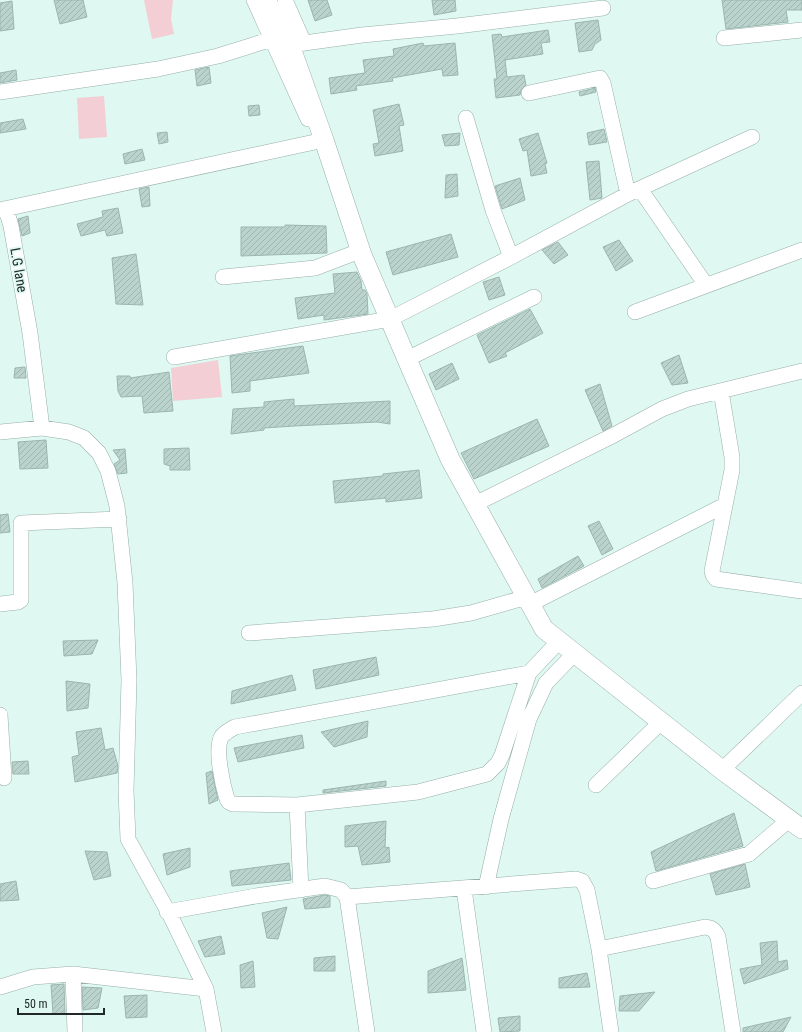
<svg xmlns="http://www.w3.org/2000/svg" width="802" height="1032" viewBox="0 0 802 1032" font-family="'Roboto Condensed',sans-serif">
	<style>
		.green { fill: #f3ced4 }
		.building { fill: url(#building-hatch); stroke: #9db5af }
		.lines { fill: none; stroke-linecap: round; stroke-linejoin: round }
		.minor-casing { stroke: #97afa9; stroke-width: 16 }
		.major-casing { stroke: #97afa9; stroke-width: 20 }
		.minor { stroke: #fff; stroke-width: 15 }
		.major { stroke: #fff; stroke-width: 19 }
		.labels { text-anchor: middle; dominant-baseline: central; stroke-width: 3.5; stroke-linejoin: round; paint-order: stroke }
		.street-label { font-size: 14px; fill: #202927; stroke: #dff8f2 }
	</style>
	<defs>
		<pattern id="building-hatch" width="6" height="6" patternUnits="userSpaceOnUse"><rect width="6" height="6" fill="#bad3cd"/><path d="M-1 1l2-2M0 6l6-6M5 7l2-2" fill="none" stroke="#a0b5b0"/></pattern>
	</defs>
	<rect width="100%" height="100%" fill="#dff8f2"/>
	<path class="green" d="M144,0H173L171,19L174,34L152,39Z
		M104,96L107,137L79,139L77,98Z
		M218,360L222,397L173,401L171,368Z"/>
	<path class="building" d="M54,0H83L87,17L60,24Z
		M308,0H327L332,15L315,21Z
		M432,0H455L456,11L434,15Z
		M722,0H802V10H786L788,22L726,29Z
		M12,1L14,29L0,31V3Z
		M598,20L601,40L595,44L592,50L579,52L575,23Z
		M548,30L550,42L541,43L543,54L505,60L507,77L524,75L526,85L521,90L520,95L496,98L494,79H497L492,35L501,34L502,37Z
		M423,43L424,46L455,43L458,75L443,76L442,69L392,78L393,81L356,86L357,90L331,94L329,78L365,73L363,60L394,56L393,49Z
		M209,67L211,83L197,86L195,70Z
		M16,70L17,80L0,83V73Z
		M595,88L596,92L580,96L579,92Z
		M399,104L404,125L399,126L403,151L375,156L373,144L379,143L373,110Z
		M259,105L260,115L249,116L248,106Z
		M23,119L26,129L0,133V123Z
		M604,129L607,142L589,145L587,133Z
		M167,132L168,142L159,144L157,133Z
		M460,133L459,145L445,146L442,135Z
		M538,133L547,163L545,164L547,173L531,176L527,150L523,151L519,139Z
		M142,149L145,160L125,164L123,154Z
		M599,161L602,198L590,200L586,162Z
		M457,174L458,196L445,198L446,175Z
		M520,178L525,200L502,209L495,186Z
		M149,187L150,206L142,207L139,189Z
		M118,208L123,233L107,236L105,230L81,236L77,224L103,217L102,211Z
		M28,216L30,233L22,236L18,219Z
		M285,225L326,226L327,253L241,256V227H285Z
		M451,234L458,257L393,275L386,252Z
		M619,240L633,261L616,271L603,247Z
		M558,242L568,255L554,264L542,250Z
		M136,254L143,305L116,304L112,258Z
		M357,272L361,281L362,290H365L367,294L368,314L324,320V315L298,319L295,298L335,293L333,274Z
		M499,277L505,295L489,300L483,282Z
		M530,309L543,333L505,353L507,356L489,363L477,335Z
		M303,346L309,373L250,381V391L232,393L230,356Z
		M679,355L688,383L672,385L661,363Z
		M452,363L459,379L436,390L429,374Z
		M25,367L26,378H14L15,368Z
		M169,372L173,411L144,413L142,396L121,397L118,391L117,376H130V378Z
		M600,384L612,426L603,431L585,390Z
		M294,399V406L390,401V424L377,422L294,426L264,428V430L231,434L233,409L264,407V402Z
		M537,419L549,446L474,479L461,453Z
		M46,440L48,468L20,469L18,442Z
		M189,448L190,470H170V466L164,464V449Z
		M125,449L127,473L118,474L114,464L120,460L113,450Z
		M419,470L422,498L386,502V498L335,503L333,481L383,476V474Z
		M8,514L10,532L0,533V515Z
		M599,521L613,549L602,555L588,526Z
		M578,556L584,566L542,588L538,579Z
		M98,640L92,654L64,656L63,641Z
		M376,657L379,675L316,689L313,670Z
		M292,675L296,690L231,704L232,691Z
		M66,681L90,684L88,708L67,711Z
		M368,721L367,737L334,747L321,732Z
		M101,728L105,750L113,748L118,766L117,773L75,782L72,757L79,755L76,732Z
		M302,735L304,748L238,762L234,748Z
		M28,761L29,774H13L12,762Z
		M212,771L218,800L209,804L206,773Z
		M386,781V786L323,793V790Z
		M734,813L743,846L656,871L651,852Z
		M386,821L385,848L389,847L390,862L362,865L358,846L345,847V826Z
		M190,848V867L167,875L163,854Z
		M85,851L107,852L111,876L94,880Z
		M289,863L291,880L232,886L230,871Z
		M745,864L750,887L716,895L710,874Z
		M16,881L19,900L0,901V884Z
		M325,895L330,896V907L305,909L303,899Z
		M287,907L278,939L267,938L262,913Z
		M221,936L225,954L205,957L198,941Z
		M777,941L778,962L787,960L788,969L744,984L740,969L762,965L760,943Z
		M335,956V971H314V958Z
		M462,958L466,990L428,993V971Z
		M253,961L255,987L241,988L240,965Z
		M587,973L590,987L559,988V978Z
		M64,984L65,1013L53,1014L51,985Z
		M82,987L102,988L98,1008L83,1010Z
		M655,992L639,1011H619L620,996Z
		M147,995V1017L126,1018L124,996Z
		M520,1016V1031L500,1032L498,1018Z
		M791,1017L783,1032H743V1028Z"/>
	<g class="lines">
		<defs>
			<path id="minor" d="M254,0L308,119
				M285,0L304,43
				M724,38L802,30
				M290,45L362,35L457,26L603,8
				M0,92L158,69L218,56L272,39
				M529,93L600,78L603,83L628,194
				M466,118L493,210L511,257
				M640,189L706,285
				M6,209L11,226L30,333L42,428
				M0,210L324,140
				M223,277L315,268L357,252
				M635,312L802,250
				M174,357L390,319L511,257L628,194L752,137
				M409,358L534,297
				M721,391L732,457V470L712,571L713,575L716,579L802,591
				M0,432L42,428L69,432L84,438L99,453L108,471L117,506L125,583L129,680L126,791L128,839L171,917L206,989L214,1032
				M475,504L614,435L662,409L688,399L802,371
				M0,604L18,602L21,600V523L119,519
				M530,604L725,505
				M249,633L433,619L471,613L527,597
				M529,673L235,727C231,729 225,733 222,736C214,748 223,786 227,799L229,802L233,804L297,805L418,792L487,774L498,763L502,755L529,673L559,641
				M0,715L4,778
				M722,770L802,693
				M596,785L661,722
				M297,805L301,890
				M653,881L749,854L790,819
				M486,887L501,819L529,719L546,683L575,653
				M464,889L484,1032
				M347,897L576,879L582,881L587,890L599,949L611,1032
				M167,912L256,896L325,886L341,890L347,897L367,1032
				M599,949L705,927C712,928 715,930 718,937L733,1032
				M73,974L75,1032
				M0,987L33,977L73,974L206,989"/>
			<path id="major" d="M266,0L290,45L324,140L362,255L450,459L544,629L722,770L802,829"/>
		</defs>
		<use href="#minor" class="minor-casing"/>
		<use href="#major" class="major-casing"/>
		<use href="#minor" class="minor"/>
		<use href="#major" class="major"/>
	</g>
	<g class="labels">
		<g class="street-label">
			<text transform="translate(19 270) rotate(80)">L.G lane</text>
		</g>
	</g>
	<path d="M18 1008v6h86v-6" fill="none" stroke="#202927" stroke-width="2"/>
	<text x="24" y="1008" font-size="12" fill="#202927" stroke="#dff8f2" stroke-width="3" paint-order="stroke">50 m</text>
</svg>
